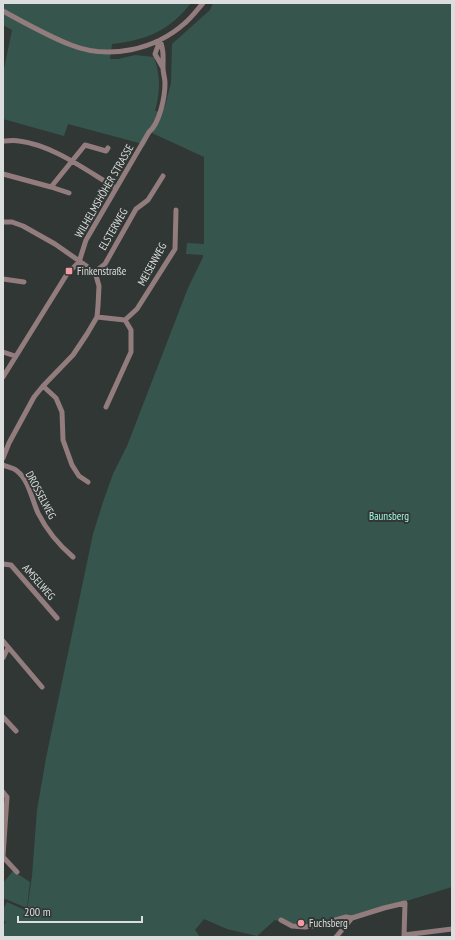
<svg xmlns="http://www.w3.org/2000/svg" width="455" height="940" viewBox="0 0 455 940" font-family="'PT Sans Narrow',sans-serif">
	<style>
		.green { fill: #36564d }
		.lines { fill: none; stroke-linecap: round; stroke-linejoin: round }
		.minor { stroke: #927c7d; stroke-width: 5 }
		.poi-dot { fill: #f49aa3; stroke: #313735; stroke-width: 1.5 }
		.labels { text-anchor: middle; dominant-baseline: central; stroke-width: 4; stroke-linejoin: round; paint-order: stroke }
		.street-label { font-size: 11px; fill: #dbdedd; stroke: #313735 }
		.poi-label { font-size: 11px; fill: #dbdedd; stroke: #313735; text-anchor: start }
		.park-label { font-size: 11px; fill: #a1f8df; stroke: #313735 }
	</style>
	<rect width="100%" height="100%" fill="#313735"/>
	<path class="green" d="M3,3H191C169,31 147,40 112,44L110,59H118L135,55L154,57C161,77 160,92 155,111L160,112L144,147L139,143L68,124L64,136L3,119V74L12,30L3,25Z
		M213,3H452V887L341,921L306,926L292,925L275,920L257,936L227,929L204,919L195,930L200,937H3V926L6,922L3,920V909L7,902L27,911L32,876L37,810L46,758L93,534L104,499L113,474L127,446L188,288L203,257V255L186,254L187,243L204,244V157L152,133L165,106L171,83L172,44L210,10Z
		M13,871L30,882L27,908L3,898V883Z"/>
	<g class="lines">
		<path class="minor" d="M3,11C25,23 48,36 71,45C109,60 155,50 185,23C192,17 197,10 203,3
			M160,40L155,54L163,68
			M3,141C8,141 14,140 19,141C53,145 87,171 116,188
			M3,174L51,187L85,145L106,151L108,148
			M51,187L69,193
			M3,222H12L23,226L55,244L95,272L99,286L98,306L97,317L87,334L73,355L43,386L34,397L9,443L3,458
			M95,272L105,264L136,209L148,200L163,176
			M3,279L24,282
			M97,317L125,320L131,330V352L106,407
			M125,320L137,309L175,249L176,210
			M3,352L15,356
			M3,377L67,274L79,262L86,240L149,132C160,123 165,96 165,83C165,78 163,73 163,68C163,56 164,52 160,40
			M43,386L56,398L62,412L63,440L72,465L79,476L88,482
			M3,465C7,467 14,468 17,471C29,480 32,500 38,513C46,529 59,545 73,557
			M3,564L11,565L57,618
			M3,641L42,687
			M3,658L8,648
			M3,717L16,731
			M3,792L7,797L3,856
			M3,857L17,872
			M281,920L292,926L305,927L318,925L346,917L352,918L384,908L405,903L404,937
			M404,935L452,929
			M336,937L352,918"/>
	</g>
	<g class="poi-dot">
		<rect x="65" y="267" width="8" height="8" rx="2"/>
		<circle cx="301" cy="923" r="4"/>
	</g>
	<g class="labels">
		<g class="street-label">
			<text transform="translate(104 191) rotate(-60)">WILHELMSHÖHER STRASSE</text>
			<text transform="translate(113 229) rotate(-60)">ELSTERWEG</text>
			<text transform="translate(152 264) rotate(-61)">MEISENWEG</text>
			<text transform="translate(41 495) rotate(62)">DROSSELWEG</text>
			<text transform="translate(39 582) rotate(49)">AMSELWEG</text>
		</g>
		<g class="poi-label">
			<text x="77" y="271">Finkenstraße</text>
			<text x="309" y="923">Fuchsberg</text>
		</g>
		<g class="park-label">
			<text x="389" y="516">Baunsberg</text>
		</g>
	</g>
	<rect width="455" height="940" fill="none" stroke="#dbdedd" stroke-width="8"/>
	<path d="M18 916v6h124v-6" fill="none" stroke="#dbdedd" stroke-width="2"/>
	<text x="24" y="916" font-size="12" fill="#dbdedd" stroke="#313735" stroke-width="3" paint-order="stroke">200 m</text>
</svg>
